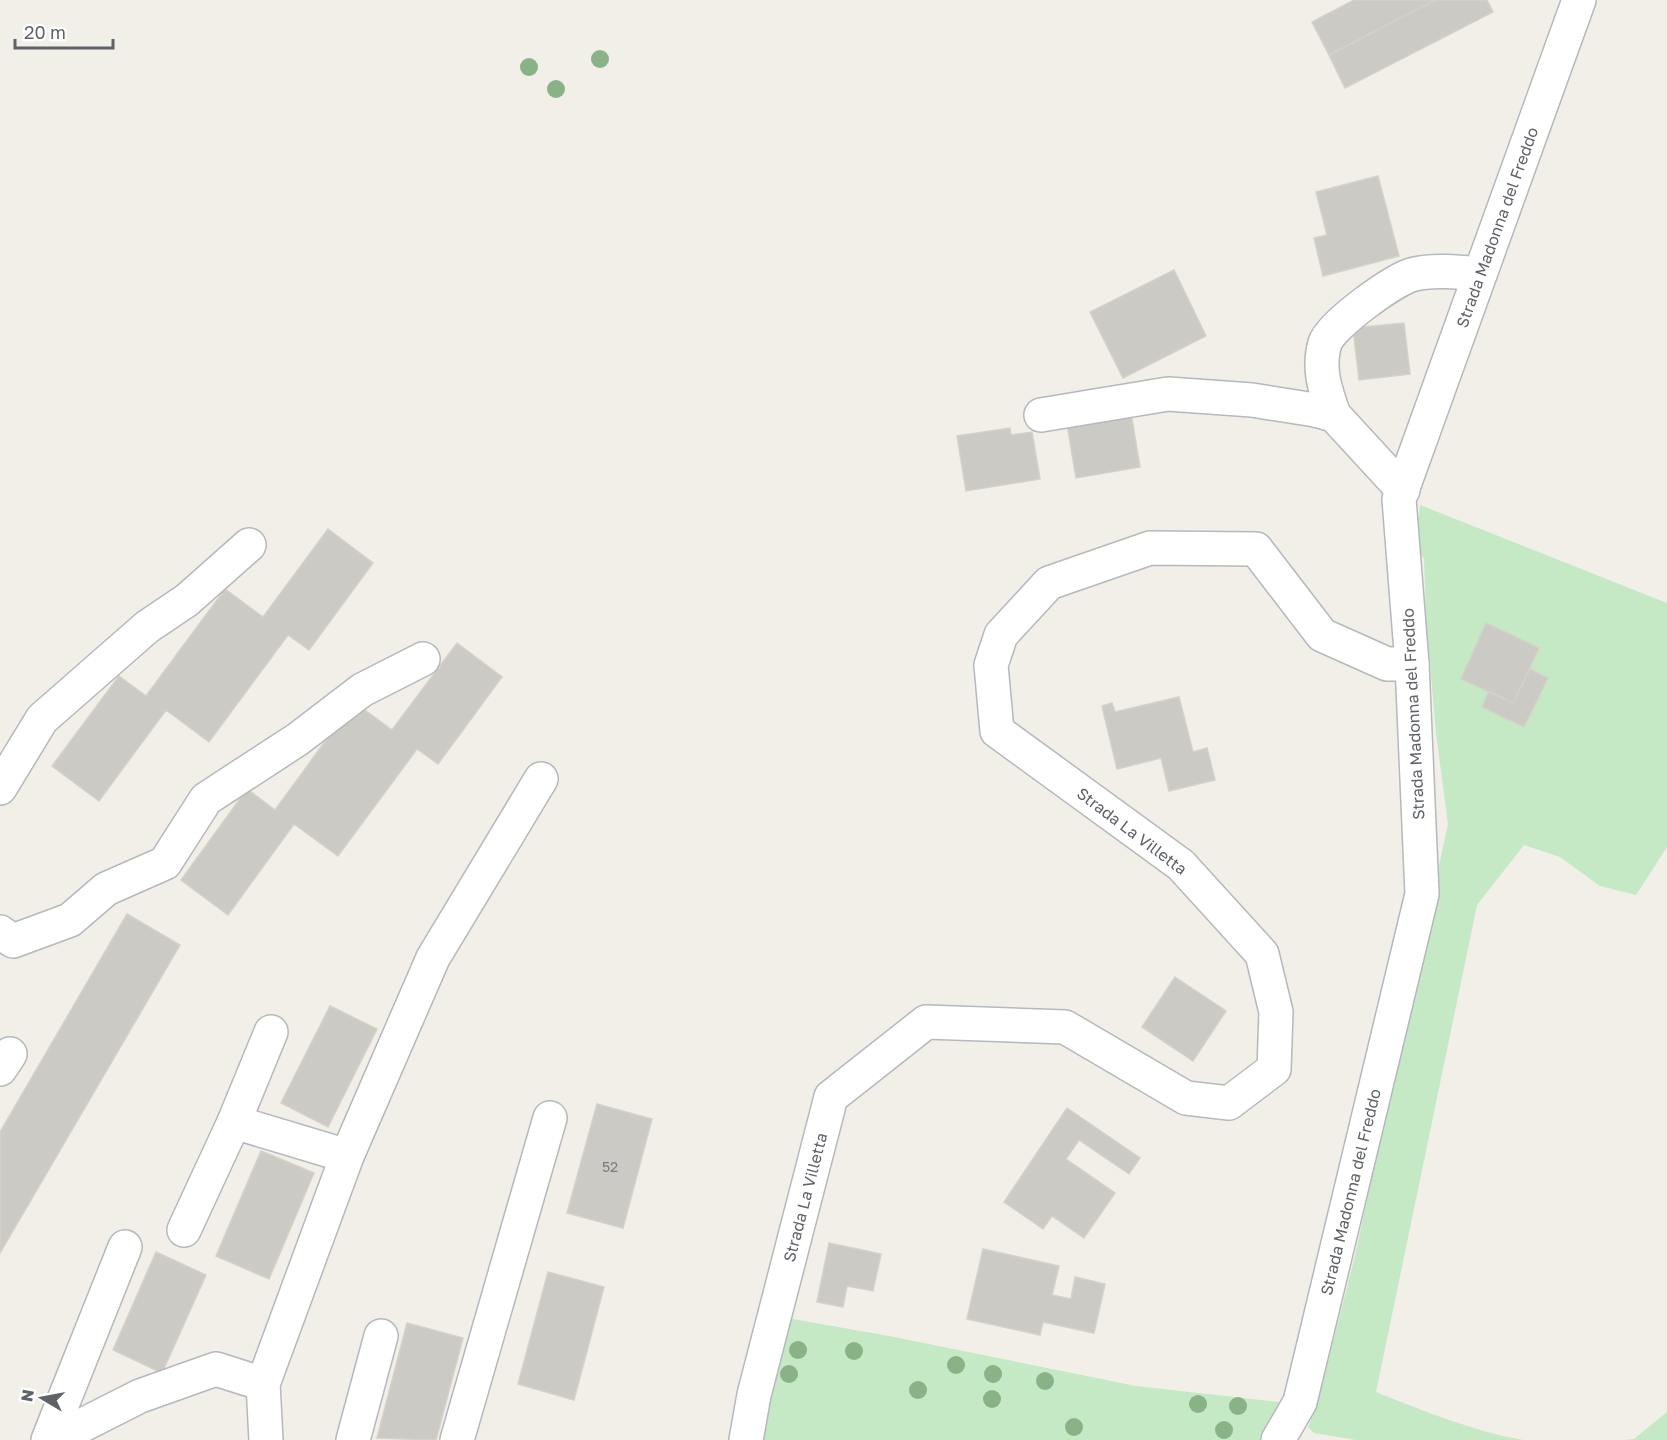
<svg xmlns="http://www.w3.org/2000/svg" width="1667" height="1440" viewBox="0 0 1667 1440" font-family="'Golos Text',sans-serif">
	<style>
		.green { fill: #c5e8c5 }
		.building { fill: #cccac5; stroke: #d6d1c6; stroke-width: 1.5 }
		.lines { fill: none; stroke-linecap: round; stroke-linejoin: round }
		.minor-casing { stroke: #b5b8bc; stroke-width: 36 }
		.minor { stroke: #fff; stroke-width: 33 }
		.tree { fill: #89b387 }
		.labels { text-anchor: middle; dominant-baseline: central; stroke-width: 4.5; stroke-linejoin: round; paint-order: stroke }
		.number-label { font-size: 14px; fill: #7a7d7f }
		.street-label { font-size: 16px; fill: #5f6368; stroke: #fff }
	</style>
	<rect width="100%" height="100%" fill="#f1efe8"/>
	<path class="green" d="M1420,505L1667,603V847L1636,895L1600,886L1560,857L1524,845L1477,905L1376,1392C1424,1411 1472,1431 1523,1440H1356L1314,1433L1308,1427L1318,1401L1355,1256L1448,824L1436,733L1426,617L1424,558L1415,546Z
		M787,1318L889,1336L1136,1386L1279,1402L1271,1424L1262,1440H756Z
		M1667,1412V1440H1624L1634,1439Z"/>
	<path class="building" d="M1354,0H1435L1329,55L1312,22Z
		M1435,0H1487L1493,12L1345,88L1329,55Z
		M1378,176L1399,256L1323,276L1314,238L1327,235L1316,192Z
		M1174,270L1206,336L1123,378L1090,312Z
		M1404,323L1410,374L1359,380L1353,328Z
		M1131,413L1140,467L1076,478L1067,424Z
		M1010,428L1011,435L1032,432L1040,479L966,491L957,436Z
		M328,529L373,563L309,650L288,635L209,742L166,710L99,801L52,766L119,676L146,696L225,589L263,617Z
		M1486,623L1539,648L1513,703L1461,679Z
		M457,643L502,677L438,764L417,749L338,856L294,824L228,915L181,880L247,789L275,810L354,702L392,730Z
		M1530,669L1548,678L1524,727L1482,707L1489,691L1513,703Z
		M1179,697L1193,752L1207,748L1215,780L1169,791L1161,758L1117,769L1102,706L1112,703L1115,712Z
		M127,914L180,945L0,1253V1132Z
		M1175,977L1226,1011L1193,1061L1142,1027Z
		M330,1006L377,1029L328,1127L281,1103Z
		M597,1104L652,1119L623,1228L567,1213Z
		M1067,1108L1140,1158L1129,1174L1079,1140L1066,1159L1115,1193L1084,1238L1052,1216L1043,1229L1004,1202Z
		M261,1151L314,1173L269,1279L216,1256Z
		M829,1243L881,1254L873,1291L847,1286L843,1307L817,1302Z
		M983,1249L1059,1266L1052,1295L1071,1299L1075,1277L1105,1284L1094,1333L1043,1322L1040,1335L967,1319Z
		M156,1252L206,1275L162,1373L113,1350Z
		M548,1272L604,1287L574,1400L518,1384Z
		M407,1323L463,1338L436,1440L377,1438Z"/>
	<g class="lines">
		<defs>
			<g id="minor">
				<path d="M1041,415L1168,394L1252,400L1315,410L1334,415L1403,490"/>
				<path d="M1334,415C1326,392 1317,369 1325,343C1332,324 1391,282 1411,275C1431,269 1460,272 1480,274"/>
				<path d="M0,788L42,719L147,627L187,600L249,545"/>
				<path d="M0,932L13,941L70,920L106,889L165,863L206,799L298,739L362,690L423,659"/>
				<path d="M0,1069L10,1054"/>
				<path d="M234,1122L271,1032"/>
				<path d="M184,1230L234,1122L347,1156"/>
				<path d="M263,1384L347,1156L433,958L541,779"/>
				<path d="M48,1440L125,1247"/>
				<path d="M53,1440L140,1396L216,1369L263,1384L266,1440"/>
				<path d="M353,1440L381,1336"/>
				<path d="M457,1440L550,1118"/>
				<path id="s1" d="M746,1440L754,1395L831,1097L926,1022L1065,1027L1186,1098L1229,1103L1274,1069L1276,1012L1262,954L1181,865L997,731L991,665L1001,635L1049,583L1150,548L1256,549L1322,635L1387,664H1412"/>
				<path id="s2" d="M1278,1440L1300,1402L1422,894L1412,664L1399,499L1579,0"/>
			</g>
		</defs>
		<use href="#minor" class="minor-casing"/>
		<use href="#minor" class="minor"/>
	</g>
	<g class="tree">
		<circle cx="600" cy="59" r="9"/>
		<circle cx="529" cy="67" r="9"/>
		<circle cx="556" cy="89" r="9"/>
		<circle cx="798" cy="1350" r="9"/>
		<circle cx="854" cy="1351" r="9"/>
		<circle cx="956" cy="1365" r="9"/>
		<circle cx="789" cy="1374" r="9"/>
		<circle cx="993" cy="1374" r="9"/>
		<circle cx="1045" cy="1381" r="9"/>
		<circle cx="918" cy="1390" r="9"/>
		<circle cx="992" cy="1399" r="9"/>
		<circle cx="1198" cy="1404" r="9"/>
		<circle cx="1238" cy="1406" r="9"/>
		<circle cx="1074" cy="1427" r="9"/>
		<circle cx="1224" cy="1430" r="9"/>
	</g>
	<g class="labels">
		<g class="number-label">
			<text x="610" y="1166">52</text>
		</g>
		<g class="street-label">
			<text stroke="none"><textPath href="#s2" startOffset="1251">Strada Madonna del Freddo</textPath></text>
			<text transform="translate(1413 714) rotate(-93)">Strada Madonna del Freddo</text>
			<text transform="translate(1132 831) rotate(37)">Strada La Villetta</text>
			<text stroke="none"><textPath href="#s2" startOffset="260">Strada Madonna del Freddo</textPath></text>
			<text stroke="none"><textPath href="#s1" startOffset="250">Strada La Villetta</textPath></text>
		</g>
	</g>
	<g transform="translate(42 1398) rotate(280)" stroke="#ffffff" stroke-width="4.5" paint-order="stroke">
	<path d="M0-4.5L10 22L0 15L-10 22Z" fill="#5f6368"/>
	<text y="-9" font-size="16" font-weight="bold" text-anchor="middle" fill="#5f6368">N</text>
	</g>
	<path d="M15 39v9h98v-9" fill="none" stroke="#5f6368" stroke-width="3"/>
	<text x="24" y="39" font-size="18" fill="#5f6368" stroke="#ffffff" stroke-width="4.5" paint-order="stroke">20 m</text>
</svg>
